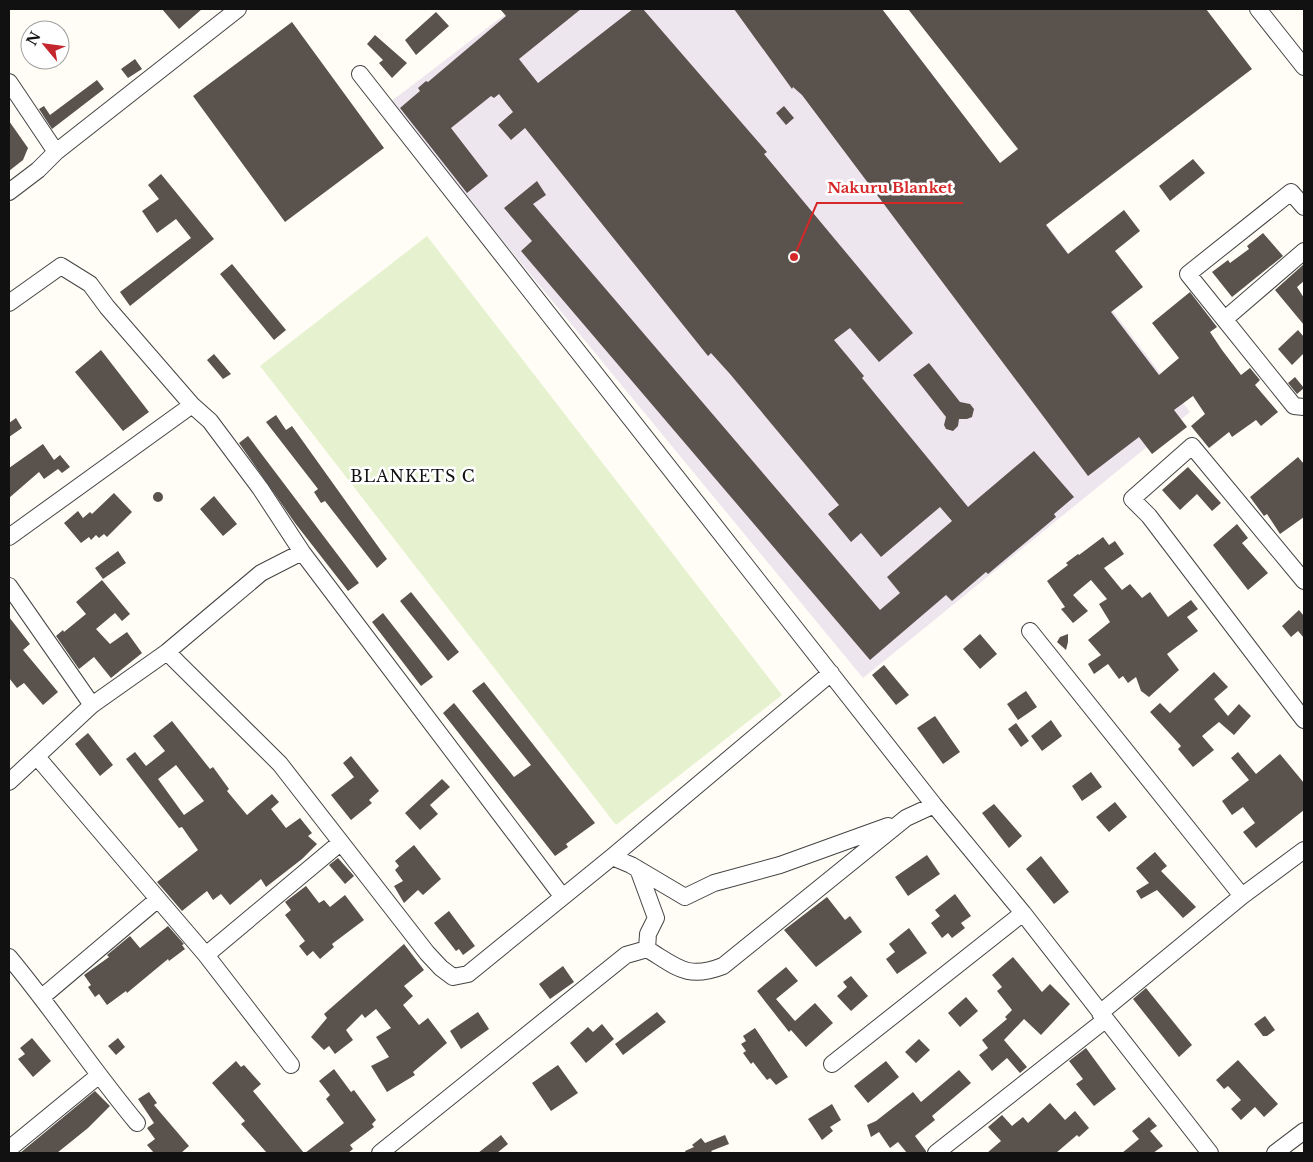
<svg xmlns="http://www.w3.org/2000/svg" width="1313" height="1162" viewBox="0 0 1313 1162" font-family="'Libre Baskerville',serif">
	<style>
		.industrial { fill: #eee6ef }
		.pitch { fill: #e6f2cf }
		.building { fill: #5a524d; fill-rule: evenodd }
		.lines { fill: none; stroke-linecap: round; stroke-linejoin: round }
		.minor-casing { stroke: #444; stroke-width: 18 }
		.minor { stroke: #fff; stroke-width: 16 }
		.labels { text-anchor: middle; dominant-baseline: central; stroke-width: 5; stroke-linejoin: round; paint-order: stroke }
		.quarter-label { font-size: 16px; letter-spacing: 1px; fill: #111; stroke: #fff }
		.leader { fill: none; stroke: #d62828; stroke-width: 2 }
		.callout-dot { fill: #d62828; stroke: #fff; stroke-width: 2 }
		.callout-label { font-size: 15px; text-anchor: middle; font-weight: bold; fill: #d62828; stroke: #fff; stroke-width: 5; stroke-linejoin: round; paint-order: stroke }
	</style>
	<rect width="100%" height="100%" fill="#fffdf5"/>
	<path class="industrial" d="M512,9H882L1190,412L863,678L389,103Z"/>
	<path class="pitch" d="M427,236L782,695L616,825L260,366Z"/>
	<path class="building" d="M162,9H202L179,29Z
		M500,9H581L519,59L538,83L633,9H643L767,152L764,154L913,333L879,362L850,328L834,340L864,376L862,378L968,507L1034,451L1074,497L1054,514L1056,517L988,574L986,572L952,601L946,595L870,660L521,251L532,241L504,208L537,181L546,195L533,204L880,610L900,593L887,577L952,521L940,507L881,557L861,533L851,542L828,514L839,505L730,374L711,353L708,356L525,128L511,140L498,125L513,112L499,94L494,98L491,96L451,128L488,176L467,193L400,108L420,91L418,88L426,81L428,82L506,16Z
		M734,9H882L1000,163L1018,149L908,9H1206L1252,69L1046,225L1068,254L1124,210L1140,231L1115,251L1143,287L1111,312L1159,375L1179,358L1152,323L1190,292L1217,327L1210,332L1222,350L1241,375L1250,368L1260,380L1255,385L1278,412L1261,426L1256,420L1232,437L1229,432L1209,448L1191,426L1205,414L1193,396L1174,410L1187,427L1152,454L1139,437L1088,476L802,95L793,87L792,89Z
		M436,12L449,26L416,55L405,40Z
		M292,22L384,148L285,222L193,96Z
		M375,35L407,63L392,78L379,63L383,60L367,44Z
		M135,59L142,69L128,78L121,69Z
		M97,80L104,89L52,129L39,109L44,106L50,115Z
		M784,106L794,118L786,125L776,113Z
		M9,121L28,148L23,160L9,171Z
		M1193,159L1205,173L1170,201L1159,186Z
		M161,174L214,239L130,306L120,292L191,238L176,219L157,233L142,211L159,199L148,185Z
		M1263,233L1283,256L1232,297L1212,272L1228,260L1230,263L1249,249L1247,246Z
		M232,264L286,330L274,340L220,274Z
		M1304,264V281L1297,287L1304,298V325L1275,290Z
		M1298,330L1304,337V353L1292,365L1278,349Z
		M101,350L149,412L123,431L75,372Z
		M214,354L231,374L223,379L207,360Z
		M929,363L960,402L970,404L974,409L972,417L967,419H959L958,426L953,431L946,429L944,425L946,417L913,375Z
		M1295,377L1304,388L1297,394L1288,383Z
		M276,415L286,430L292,426L387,559L377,568L325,501L321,503L314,492L318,489L266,422Z
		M16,418L22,428L9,437V423Z
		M248,436L359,583L348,591L295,523L239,443Z
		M43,444L54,460L60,455L70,467L62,473L58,469L44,479L39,472L9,498V468Z
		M1298,457L1304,464V517L1280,534L1267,514L1264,516L1250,497Z
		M1188,467L1221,503L1212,511L1197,494L1180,510L1162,490Z
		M153 497a5 5 0 1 1 10 0a5 5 0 1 1-10 0Z
		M114,493L132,512L107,537L104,534L99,538L96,535L91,540L89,537L81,543L64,523L78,511L83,518L90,512L92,514Z
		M214,496L237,524L223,536L200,509Z
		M1237,524L1248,538L1242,543L1268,573L1248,590L1213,545Z
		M1103,537L1109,545L1115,541L1124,554L1104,568L1122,590L1130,584L1142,598L1150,592L1168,617L1191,600L1198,609L1187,617L1198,631L1167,654L1179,670L1149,697L1141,691L1136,677L1128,683L1123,676L1119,679L1108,664L1094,674L1088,664L1101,655L1088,640L1110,622L1099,604L1107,599L1091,580L1073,595L1088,611L1073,623L1061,609L1065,607L1047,581L1068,565L1066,563L1078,554L1079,555Z
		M118,551L126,563L103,579L95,568Z
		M102,580L130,614L122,621L115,613L96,629L110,644L127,632L142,653L111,678L94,657L79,669L56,636L63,630L64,632L86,614L76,602Z
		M411,592L459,652L448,661L400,601Z
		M1299,610L1304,616V638L1298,631L1291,637L1282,626Z
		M383,613L433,677L421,686L372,622Z
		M9,617L30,644L23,650L58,692L43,705L24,683L17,688L9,678Z
		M980,634L997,654L980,669L963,649Z
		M1068,634V642L1066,650L1057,642L1060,637Z
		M884,665L909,695L896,705L872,675Z
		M1214,672L1228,687L1214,699L1228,716L1239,704L1251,716L1234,735L1219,722L1202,736L1214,750L1193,767L1178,749L1181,746L1150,712L1160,703L1170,713Z
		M484,682L595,823L566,844L568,847L555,856L443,713L454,703L514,777L531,765L472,691Z
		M1026,691L1037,707L1018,720L1007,704Z
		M935,716L960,752L943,764L917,728Z
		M1051,720L1062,736L1042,751L1031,736Z
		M172,721L210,769L213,767L229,789L227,791L247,815L272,794L279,802L271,809L286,828L300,818L312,833L308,836L317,844L302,859L266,887L261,879L230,905L221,894L213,900L207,891L182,911L157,882L198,850L182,827L179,828L126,759L135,752L146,766L165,751L153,736ZM176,765L204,801L184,815L158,779Z
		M1016,723L1029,741L1021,747L1008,729Z
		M88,733L113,765L100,776L75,744Z
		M1238,752L1256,774L1280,754L1304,783V810L1256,848L1243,832L1255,823L1243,807L1232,815L1222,801L1249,780L1231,758Z
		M351,756L379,791L369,800L372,803L351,820L331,795L354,777L343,763Z
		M1091,772L1102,787L1082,801L1072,786Z
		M442,779L450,787L430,805L438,814L420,830L405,813Z
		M1115,802L1127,817L1109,832L1096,817Z
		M994,804L1022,836L1009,848L982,813Z
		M414,845L441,879L423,895L418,890L404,903L394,886L403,881L395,870L399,866L395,861Z
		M1155,852L1167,866L1161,871L1196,907L1183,918L1157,890L1141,899L1136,891L1149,883L1136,868Z
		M927,855L940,874L908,896L895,877Z
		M1041,856L1069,892L1054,904L1026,869Z
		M338,858L354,876L345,884L329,865Z
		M306,886L319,903L324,900L330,907L345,895L364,920L332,944L334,947L320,959L313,951L307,956L299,946L305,941L285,915L291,910L285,902Z
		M955,894L971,916L961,923L965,928L952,938L948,933L942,938L931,923L940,916L935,910Z
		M827,897L845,920L850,916L862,932L816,967L784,930Z
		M449,911L475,946L463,955L459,949L456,951L434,923Z
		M168,926L184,944L182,945L185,949L169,961L168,959L127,993L126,991L107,1005L99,994L95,997L88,987L91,985L84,975L109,957L107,955L130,936L140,948Z
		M909,928L927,953L897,974L886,959L895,952L889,944Z
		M404,944L424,970L404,986L413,996L403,1005L419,1025L428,1018L447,1043L413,1072L415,1075L387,1092L371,1066L389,1057L376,1037L391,1028L376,1009L365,1018L362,1014L346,1030L353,1040L335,1054L329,1046L324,1050L311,1037L327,1018L324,1014Z
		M1013,957L1042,992L1050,984L1070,1004L1041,1035L1024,1019L1004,1040L1027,1067L1020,1073L1007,1058L992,1071L979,1055L988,1048L982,1040L1007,1019L1005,1017L1012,1010L997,991L1002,987L992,975Z
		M563,966L574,982L550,999L539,984Z
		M786,967L798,981L776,999L795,1021L815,1003L833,1023L806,1047L791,1030L789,1032L757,991Z
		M851,976L868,996L851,1011L837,996L847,987L843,982Z
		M1146,988L1192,1045L1179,1057L1133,999Z
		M966,997L978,1011L960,1027L948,1013Z
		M478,1012L489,1029L461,1049L450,1031Z
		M657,1012L666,1022L623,1055L615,1044Z
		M1265,1016L1275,1030L1267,1036H1263L1254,1024Z
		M602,1024L614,1039L586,1063L570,1043L588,1027L593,1032Z
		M755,1028L788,1077L776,1085L770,1078L767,1080L753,1062L751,1064L743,1053L746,1051L741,1044L746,1041L743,1036Z
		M32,1038L51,1061L33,1077L18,1059L25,1054L20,1048Z
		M118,1038L125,1047L116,1055L108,1046Z
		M919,1039L930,1050L916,1063L905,1052Z
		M1086,1048L1116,1089L1094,1106L1076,1084L1083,1079L1069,1061Z
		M1238,1060L1278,1104L1264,1117L1255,1107L1241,1120L1231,1109L1241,1100L1228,1086L1224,1089L1216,1080Z
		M236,1061L241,1067L244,1065L261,1084L253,1091L304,1153H267L241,1124L245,1121L212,1083Z
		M886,1061L899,1077L868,1103L854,1086Z
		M558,1065L578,1093L551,1111L532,1083Z
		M334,1069L351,1092L354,1090L376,1120L372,1124L374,1127L350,1145L353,1149L348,1153H305L344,1123L326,1099L330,1095L319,1081Z
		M959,1070L971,1083L932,1116L935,1120L915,1136L926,1151V1153H907L898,1142L890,1148L879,1132L871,1137L867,1125L876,1121L913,1092L921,1102Z
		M95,1091L110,1106L88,1128L57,1153H20Z
		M149,1092L157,1103L154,1105L189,1146L181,1153H154L147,1145L155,1139L147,1128L154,1123L138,1099Z
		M1050,1103L1065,1120L1075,1111L1089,1128L1079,1137L1077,1135L1056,1153H987L1001,1141L988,1127L1002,1115L1012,1126L1023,1117L1028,1123Z
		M832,1104L841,1120L830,1127L833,1131L822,1140L808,1119Z
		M1149,1117L1157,1126L1150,1131L1163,1146L1153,1153H1122L1139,1139L1132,1131Z
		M501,1135L508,1144L497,1153H478Z
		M725,1135L729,1144L711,1151L713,1153H686L685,1151L694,1147L692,1145L701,1138L705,1143Z"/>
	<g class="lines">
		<defs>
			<path id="minor" d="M1258,9L1304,67
				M360,74L934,805L1023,913L1210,1153
				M9,82L56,152L238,9
				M9,192L38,170L56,152
				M1304,207L1291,192L1188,274L1294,406L1304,407
				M9,303L61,266L90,284L107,307L192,405L210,421L260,488L302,552L562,896
				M1225,319L1304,251
				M9,537L192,405
				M1304,581L1192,446L1132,499L1149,516L1304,720
				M9,586L92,705
				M1030,631L1242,896
				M167,652L280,764L427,953L441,968L453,977L468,974L612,857L831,673
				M38,758L158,899
				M9,782L92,705L167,652L261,573L302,552
				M612,857L631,865L685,897L714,883L780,865L888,826
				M638,869L656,918L648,934L647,949
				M206,955L291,1065
				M9,957C54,1011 92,1069 137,1123
				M42,997L158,899L206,955L340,843
				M1100,1013L1242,896L1304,850
				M832,1064L1023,913
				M9,1149L98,1076
				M380,1153L626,955L647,949C677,967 687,980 723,966L906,818L934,805
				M936,1153L1105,1020
				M1275,1153L1304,1131"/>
		</defs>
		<use href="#minor" class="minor-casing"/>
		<use href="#minor" class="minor"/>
	</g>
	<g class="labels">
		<g class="quarter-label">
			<text x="413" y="476">BLANKETS C</text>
		</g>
	</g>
	<path class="leader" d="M794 257L817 203H963"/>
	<circle class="callout-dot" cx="794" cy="257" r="5"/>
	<g class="callout-label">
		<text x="890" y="193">Nakuru Blanket</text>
	</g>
	<rect width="1313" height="1162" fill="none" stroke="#111111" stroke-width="20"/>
	<g transform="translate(45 45) rotate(299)"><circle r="24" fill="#ffffff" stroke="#a0a0a0"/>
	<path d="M0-4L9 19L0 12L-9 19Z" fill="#c4262e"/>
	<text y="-8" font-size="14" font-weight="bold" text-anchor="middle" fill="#111111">N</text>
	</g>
</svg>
